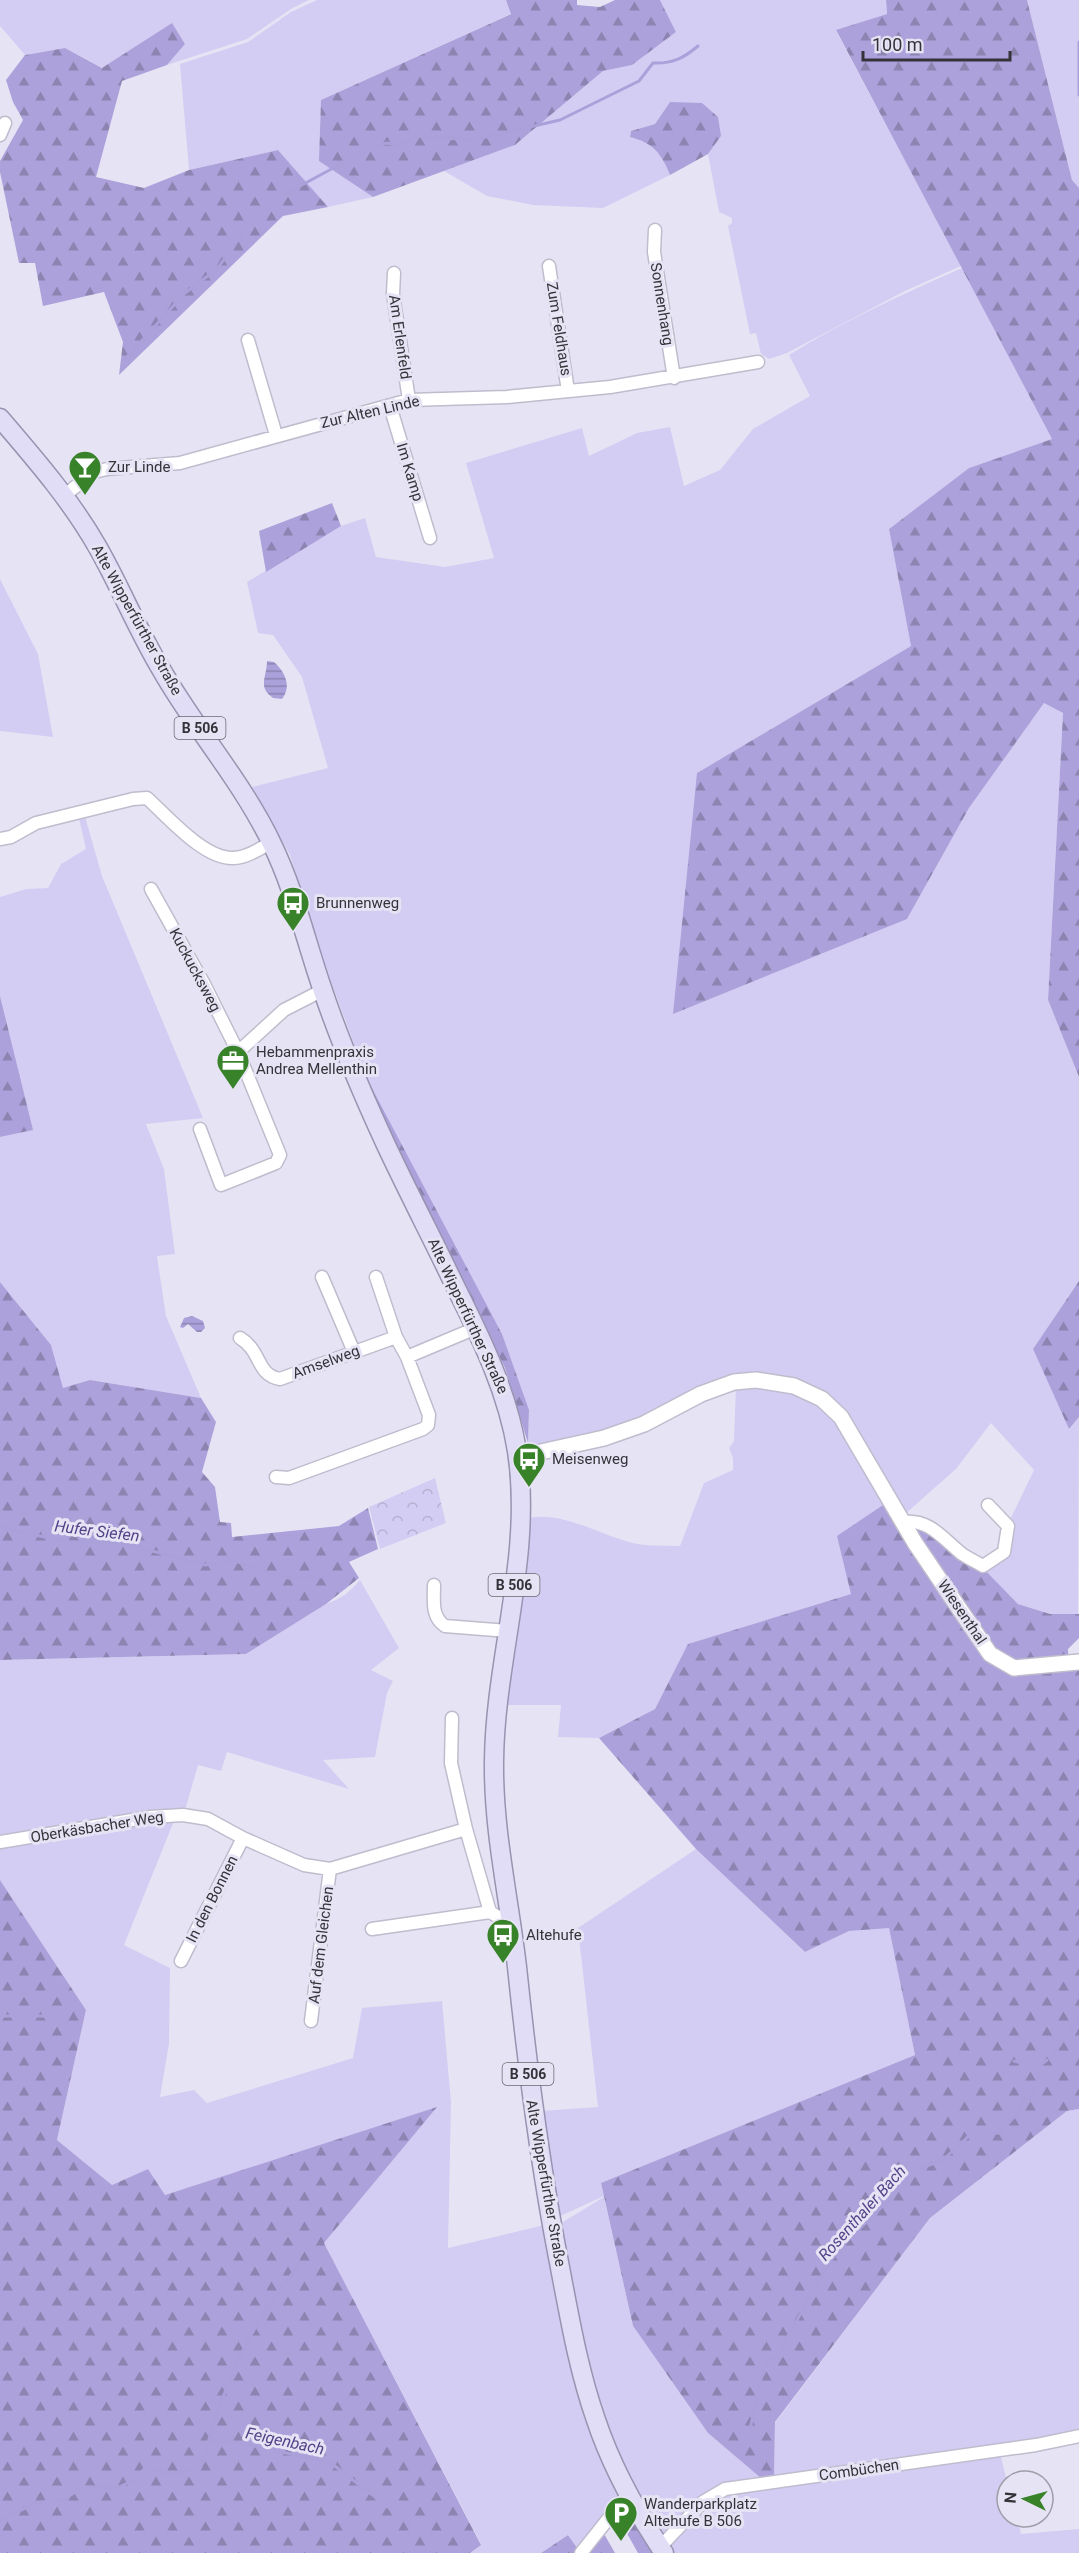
<svg xmlns="http://www.w3.org/2000/svg" width="1079" height="2553" viewBox="0 0 1079 2553" font-family="Roboto,sans-serif">
	<style>
		.grass { fill: #d3cdf3 }
		.forest { fill: url(#forest-firs) }
		.park { fill: url(#park-crowns) }
		.water { fill: url(#water-rules) }
		.lines { fill: none; stroke-linecap: round; stroke-linejoin: round }
		.stream { stroke: #aba1da; stroke-width: 3 }
		.minor-casing { stroke: #bfbccd; stroke-width: 15 }
		.tertiary-casing { stroke: #bfbccd; stroke-width: 18 }
		.primary-casing { stroke: #9893b0; stroke-width: 21 }
		.minor { stroke: #fff; stroke-width: 12 }
		.tertiary { stroke: #fff; stroke-width: 15 }
		.primary { stroke: #e2ddf6; stroke-width: 18 }
		.labels { text-anchor: middle; dominant-baseline: central; stroke-width: 6; stroke-linejoin: round; paint-order: stroke }
		.shield { fill: #e6e4f4; stroke: #696871; stroke-width: 1.5 }
		.shield-label { font-size: 14px; font-weight: bold; fill: #343339 }
		.street-label { font-size: 15px; fill: #343339; stroke: #e6e4f4 }
		.poi-label { font-size: 15px; fill: #343339; stroke: #e6e4f4; text-anchor: start }
		.water-label { font-size: 16px; font-style: italic; fill: #544289; stroke: #e6e4f4 }
	</style>
	<defs>
		<pattern id="forest-firs" width="22" height="20" patternUnits="userSpaceOnUse" patternTransform="scale(1.5)"><rect width="22" height="20" fill="#aca1da"/><path d="M5 1l3.5 6h-7zM16 11l3.5 6h-7z" fill="#8d84b2"/></pattern>
		<pattern id="park-crowns" width="20" height="18" patternUnits="userSpaceOnUse" patternTransform="scale(1.5)"><rect width="20" height="18" fill="#d3cdf3"/><path d="M2 6a3 3 0 1 1 6 0M12 15a3 3 0 1 1 6 0" fill="none" stroke="#b6b0d1"/></pattern>
		<pattern id="water-rules" width="6" height="5" patternUnits="userSpaceOnUse" patternTransform="scale(1.5)"><rect width="6" height="5" fill="#aba1da"/><path d="M0 2.5h6" fill="none" stroke="#8c84b2"/></pattern>
	</defs>
	<rect width="100%" height="100%" fill="#e6e4f4"/>
	<path class="grass" d="M0,0H309L291,9L247,39L167,65L185,44L172,24L103,68L65,48L25,55L0,26Z
		M317,0H506L512,13L321,100L320,161L373,197L328,207L278,150L189,170L180,64L248,42L291,12Z
		M660,0H886L887,14L836,31L961,266L905,291L787,353L769,359L761,354L756,333L750,334L728,226L732,223V218L719,212L708,154L721,136L670,102L655,124L631,131L630,137C653,143 661,153 670,175L603,208L533,205L487,196L444,171L515,145L603,71L632,65L676,32Z
		M1027,0H1079V188L1072,180Z
		M962,268L1052,439L969,468L889,529L911,646L697,773L907,919L969,808L1044,703L1063,713L1048,1000L1079,1077V1281L1033,1349L1069,1429L1079,1417L1078,1614H1050L1018,1604L983,1568L1005,1553L1008,1524L1034,1470L991,1423L956,1469L905,1514L844,1413L756,1374L603,1435L536,1448L528,1443L529,1410L367,1079L323,960L290,855L252,787L328,768L302,677L273,635L258,633L247,582L341,526L365,518L376,557L445,567L494,558L466,463L582,428L589,456L637,433L670,427L684,486L720,470L753,429L810,396L789,355C843,321 903,294 962,268Z
		M0,579L38,654L53,737L0,731Z
		M84,813L102,876L203,1118L146,1124L164,1169L175,1254L157,1256L166,1316L201,1398L90,1380L63,1389L51,1345L0,1282V1137L32,1130L0,996V897L26,889L48,888L61,864L86,849L78,814Z
		M736,1385C753,1387 774,1385 791,1390C841,1404 863,1460 889,1501L851,1594L689,1644L655,1709L599,1738L558,1737L561,1705H503L526,1519C557,1509 599,1534 629,1542C644,1547 664,1545 680,1546L704,1483L733,1470V1458L729,1448L734,1441Z
		M360,1580L399,1648L371,1670L393,1681L387,1693L375,1757L323,1760L349,1789L227,1752L221,1771L198,1765L184,1814L0,1839V1660L246,1654L326,1604C341,1599 350,1592 360,1580Z
		M176,1816L124,1945L170,1968L169,2044L160,2097L194,2090L207,2103L353,2058L362,2008L442,2001L451,2102L448,2248L544,2225L588,2421L618,2497L596,2523L581,2552L568,2535L541,2553H470L481,2544L324,2243L436,2108L165,2195L148,2169L112,2185L57,2140L86,2010L0,1880V1841Z
		M696,1849L805,1952L849,1931L889,1927L915,2055L601,2183L604,2196L556,2218L541,2111L598,2107L578,1928Z
		M1079,2109V2434L774,2477L775,2423L930,2218L1067,2111Z
		M604,2197L633,2326L708,2433L762,2479L728,2485L667,2532H658L633,2489L600,2416L558,2225Z
		M999,2450L1007,2481V2517H1017L1021,2534L1079,2529V2553H673L669,2548L706,2502L728,2490Z"/>
	<path class="forest" d="M506,0H577V5L600,7L615,0H660L676,32L632,65L603,71L515,145L373,197L319,161L321,100L511,14Z
		M886,0H1027L1072,180L1079,188V1077L1048,1000L1063,713L1044,703L969,808L907,919L673,1014L697,773L911,646L889,529L969,468L1052,439L836,30L887,14Z
		M172,23L185,44L167,65L122,81L96,177L144,188L189,170L278,150L328,207L283,216L119,375L123,342L104,292L43,306L35,263H19L0,172V161L23,120L13,102L6,80L25,55L65,48L102,68Z
		M670,102L702,103L718,117L721,136L708,154L670,175C661,153 653,143 630,137L631,131L655,124Z
		M332,503L341,526L266,572L259,531Z
		M0,996L33,1130L0,1137Z
		M367,1079L502,1334L529,1410L528,1443L505,1368L386,1129Z
		M1079,1281V1417L1069,1429L1033,1349Z
		M0,1282L51,1345L63,1388L90,1380L201,1398L216,1422L202,1472L215,1487L220,1522L231,1523L232,1537L339,1526L368,1508L378,1549L349,1562L359,1578L326,1604L246,1654L0,1660Z
		M889,1501L904,1522L916,1521L983,1568L1018,1604L1050,1614H1079V1638L1068,1649L1069,1666L1079,1667V2109L1067,2111L930,2218L775,2422L774,2477L762,2479L708,2433L633,2326L601,2183L915,2055L889,1928L849,1931L805,1952L696,1849L599,1738L655,1709L688,1644L851,1594L837,1536Z
		M0,1880L86,2010L57,2140L112,2185L148,2169L165,2195L437,2107L324,2243L481,2545L470,2553H0Z
		M625,2506L655,2553H638L616,2514Z
		M603,2532L615,2553H590Z
		M568,2535L581,2553H541Z"/>
	<path class="park" d="M435,1478L446,1523L380,1549L369,1507Z"/>
	<path class="water" d="M267,661L274,662C285,672 292,686 282,699L273,698C257,687 267,677 267,661Z
		M192,1316L203,1321L205,1328L201,1332H197L188,1324L183,1328L180,1327L184,1318Z"/>
	<g class="lines">
		<path class="stream" d="M1079,42V95
			M289,192L348,160L386,143L400,145L416,136L473,140L560,120L639,81L653,63C672,64 684,58 698,46
			M126,358L185,293L217,269L244,231
			M0,1527L62,1541L83,1543L105,1541L130,1545L205,1565L236,1561L268,1574L294,1579L331,1576
			M0,2016H51
			M1055,2052L1079,2018
			M1014,2061L1038,2067
			M749,2434L763,2370L769,2357L780,2358V2350L831,2260L849,2239L905,2184L916,2170L943,2160L972,2133H999L1021,2110L1022,2100L1031,2098L1038,2079V2067L1047,2060
			M208,2443L212,2440L246,2444L331,2463L410,2524
			M0,2520L37,2503L64,2499L84,2487L117,2488L134,2480L144,2469H154L167,2474L200,2469C214,2423 227,2378 251,2335C265,2310 284,2286 300,2262"/>
		<defs>
			<path id="minor" d="M0,135L5,123
				M655,230L654,252L674,378
				M549,266L568,391
				M394,273L393,294L409,400
				M248,340L276,435
				M390,406L430,538
				M65,495L94,472L107,469L180,463L409,400L507,397L610,387L758,362
				M0,839L11,837L36,823L133,799L147,798C168,817 204,859 233,858C245,858 262,848 271,842
				M151,889L205,986L238,1052
				M200,1129L221,1185L276,1163L280,1155L238,1052L284,1010L323,990
				M322,1277L354,1352
				M376,1277L396,1337L407,1357
				M240,1338C262,1351 256,1375 280,1379L396,1337
				M276,1477L289,1478L423,1429L428,1425L429,1415L407,1357L476,1328
				M904,1522C930,1519 943,1539 962,1554C968,1558 976,1562 983,1566L1004,1552L1008,1526L988,1505
				M434,1585C434,1600 431,1617 445,1626L508,1631
				M452,1718L451,1763L466,1829L490,1912L512,1925
				M0,1842L150,1817L183,1815L208,1819L243,1838L304,1865L330,1869L466,1829
				M372,1929L490,1912
				M181,1961L243,1838
				M311,2021L330,1869
				M660,2547L703,2502L725,2489L1036,2445L1079,2436
				M581,2553L628,2494"/>
			<path id="tertiary" d="M518,1457L604,1438L644,1424L701,1394L734,1382L756,1380L794,1386L822,1399L841,1417L915,1543L990,1654L1014,1668L1079,1662"/>
			<path id="primary" d="M0,418C35,459 70,499 97,546C120,586 137,629 161,669C195,729 242,781 272,844C294,889 305,938 321,985C339,1040 362,1093 386,1145C409,1194 434,1242 457,1290C483,1342 508,1394 517,1451C533,1555 495,1658 494,1761C493,1830 509,1898 517,1967C527,2063 539,2158 557,2252C568,2308 577,2366 596,2420C612,2468 636,2511 664,2553"/>
		</defs>
		<use href="#minor" class="minor-casing"/>
		<use href="#tertiary" class="tertiary-casing"/>
		<use href="#primary" class="primary-casing"/>
		<use href="#minor" class="minor"/>
		<use href="#tertiary" class="tertiary"/>
		<use href="#primary" class="primary"/>
	</g>
	<defs>
		<symbol id="bar-pin" viewBox="-11 -11 22 30"><path d="M0 17L-7.5 6A9.5 9.5 0 1 1 7.5 6Z" fill="#38822a" stroke="#e6e4f4"/><path d="M-6-5H6L.8 .8V4.5H3.5V6h-7V4.5H-.8V.8Z" fill="#fff"/></symbol>
		<symbol id="bus-pin" viewBox="-11 -11 22 30"><path d="M0 17L-7.5 6A9.5 9.5 0 1 1 7.5 6Z" fill="#38822a" stroke="#e6e4f4"/><path d="M-5-6H5V4H4V6H2V4H-2V6H-4V4H-5ZM-3.5-4V0h7V-4ZM-3.5 1.2v1.5H-2V1.2ZM2 1.2v1.5H3.5V1.2Z" fill="#fff"/></symbol>
		<symbol id="office-pin" viewBox="-11 -11 22 30"><path d="M0 17L-7.5 6A9.5 9.5 0 1 1 7.5 6Z" fill="#38822a" stroke="#e6e4f4"/><path d="M-6-3h4V-5.5h4V-3h4V5H-6ZM-1-4.5V-3h2v-1.5ZM-6 0V1H6V0Z" fill="#fff"/></symbol>
		<symbol id="parking-pin" viewBox="-11 -11 22 30"><path d="M0 17L-7.5 6A9.5 9.5 0 1 1 7.5 6Z" fill="#38822a" stroke="#e6e4f4"/><path d="M-3.5-5.5H1a3.5 3.5 0 0 1 0 7H-1V5.5H-3.5ZM-1-3.4V-.6H.8a1.4 1.4 0 0 0 0-2.8Z" fill="#fff"/></symbol>
	</defs>
	<g fill-rule="evenodd">
		<use href="#bar-pin" x="66" y="448" width="38" height="52"/>
		<use href="#bus-pin" x="274" y="884" width="38" height="52"/>
		<use href="#office-pin" x="214" y="1042" width="38" height="52"/>
		<use href="#bus-pin" x="510" y="1440" width="38" height="52"/>
		<use href="#bus-pin" x="484" y="1916" width="38" height="52"/>
		<use href="#parking-pin" x="602" y="2494" width="38" height="52"/>
	</g>
	<g class="labels">
		<g class="shield">
			<rect x="174.5" y="717" width="51" height="22" rx="4.5"/>
			<rect x="488.5" y="1574" width="51" height="22" rx="4.5"/>
			<rect x="502.5" y="2063" width="51" height="22" rx="4.5"/>
		</g>
		<g class="shield-label">
			<text x="200" y="728">B 506</text>
			<text x="514" y="1585">B 506</text>
			<text x="528" y="2074">B 506</text>
		</g>
		<g class="street-label">
			<text transform="translate(662 304) rotate(81)">Sonnenhang</text>
			<text transform="translate(559 329) rotate(81)">Zum Feldhaus</text>
			<text transform="translate(400 337) rotate(82)">Am Erlenfeld</text>
			<text transform="translate(370 412) rotate(-13)">Zur Alten Linde</text>
			<text transform="translate(410 472) rotate(73)">Im Kamp</text>
			<text transform="translate(137 620) rotate(61)">Alte Wipperfürther Straße</text>
			<text transform="translate(195 970) rotate(62)">Kuckucksweg</text>
			<text transform="translate(468 1316) rotate(65)">Alte Wipperfürther Straße</text>
			<text transform="translate(326 1362) rotate(-20)">Amselweg</text>
			<text transform="translate(962 1612) rotate(56)">Wiesenthal</text>
			<text transform="translate(97 1827) rotate(-9)">Oberkäsbacher Weg</text>
			<text transform="translate(212 1899) rotate(-63)">In den Bonnen</text>
			<text transform="translate(321 1945) rotate(-83)">Auf dem Gleichen</text>
			<text transform="translate(546 2183) rotate(80)">Alte Wipperfürther Straße</text>
			<text transform="translate(859 2470) rotate(-8)">Combüchen</text>
		</g>
		<g class="poi-label">
			<text x="108" y="467">Zur Linde</text>
			<text x="316" y="903">Brunnenweg</text>
			<text x="256" y="1052">Hebammenpraxis<tspan x="256" dy="17">Andrea Mellenthin</tspan></text>
			<text x="552" y="1459">Meisenweg</text>
			<text x="526" y="1935">Altehufe</text>
			<text x="644" y="2504">Wanderparkplatz<tspan x="644" dy="17">Altehufe B 506</tspan></text>
		</g>
		<g class="water-label">
			<text transform="translate(97 1531) rotate(7)">Hufer Siefen</text>
			<text transform="translate(862 2213) rotate(-48)">Rosenthaler Bach</text>
			<text transform="translate(285 2441) rotate(12)">Feigenbach</text>
		</g>
	</g>
	<g transform="translate(1025 2499) rotate(275)"><circle r="28" fill="#e6e4f4" stroke="#9f9da9" stroke-width="1.5"/>
	<path d="M0-4.5L10 22L0 15L-10 22Z" fill="#38822a"/>
	<text y="-9" font-size="16" font-weight="bold" text-anchor="middle" fill="#343339">N</text>
	</g>
	<path d="M863 51v9h147v-9" fill="none" stroke="#343339" stroke-width="3"/>
	<text x="872" y="51" font-size="18" fill="#343339" stroke="#e6e4f4" stroke-width="4.5" paint-order="stroke">100 m</text>
</svg>
